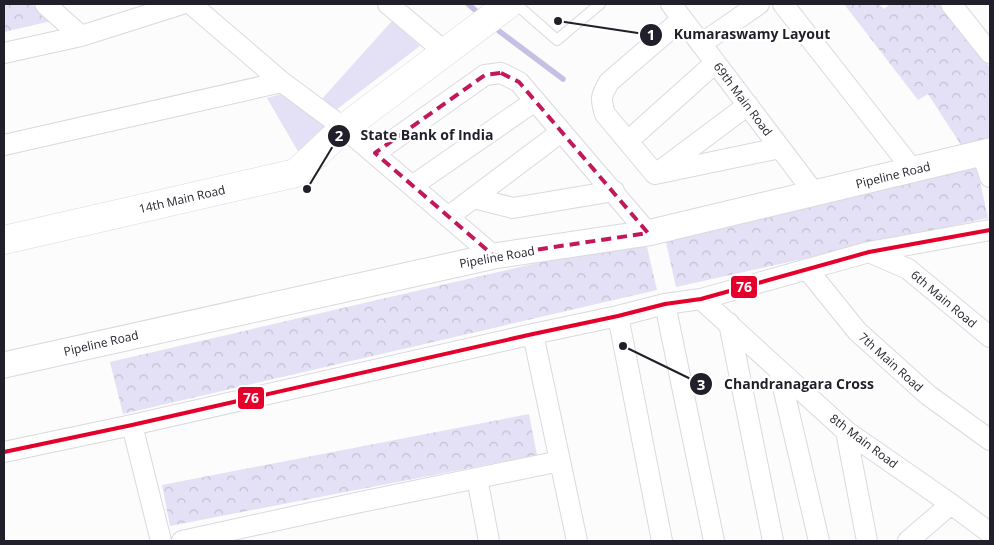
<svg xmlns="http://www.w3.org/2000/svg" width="994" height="545" viewBox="0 0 994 545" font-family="'Open Sans',sans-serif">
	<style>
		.green { fill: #e4e0f6 }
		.forest { fill: url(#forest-crowns) }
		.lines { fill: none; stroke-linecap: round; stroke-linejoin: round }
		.stream { stroke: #c6c0e4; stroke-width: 5.5 }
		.service-casing { stroke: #dad9de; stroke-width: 12 }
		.minor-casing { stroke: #dad9de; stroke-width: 22 }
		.tertiary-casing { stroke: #dad9de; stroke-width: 27 }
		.secondary-casing { stroke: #dad9de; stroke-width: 29 }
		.service { stroke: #fefffe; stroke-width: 10 }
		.minor { stroke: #fefffe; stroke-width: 20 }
		.tertiary { stroke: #fefffe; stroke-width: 25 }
		.secondary { stroke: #fefffe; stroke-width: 28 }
		.bus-1-casing { stroke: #fff; stroke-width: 8 }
		.bus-1 { stroke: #e4002b; stroke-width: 4 }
		.marked { fill: none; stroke: #c2185b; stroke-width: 4; stroke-dasharray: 10 6; stroke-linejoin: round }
		.labels { text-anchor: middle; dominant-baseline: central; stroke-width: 5; stroke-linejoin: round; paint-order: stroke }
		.street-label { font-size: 12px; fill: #211f29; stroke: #fff }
		.leader { fill: none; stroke: #211f29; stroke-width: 2 }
		.callout-dot { fill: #211f29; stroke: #fff; stroke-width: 2 }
		.mark-label { font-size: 15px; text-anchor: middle; font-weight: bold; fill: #fff }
		.callout-label { font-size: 14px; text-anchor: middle; font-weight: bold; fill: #211f29; stroke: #fff; stroke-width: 5; stroke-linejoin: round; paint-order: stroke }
		.line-badge { stroke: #fff; stroke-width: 2 }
		.badge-label { font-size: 14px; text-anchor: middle; font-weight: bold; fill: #fff }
	</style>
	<defs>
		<pattern id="forest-crowns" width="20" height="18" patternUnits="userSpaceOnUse" patternTransform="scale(1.25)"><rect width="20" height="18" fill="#e4e0f6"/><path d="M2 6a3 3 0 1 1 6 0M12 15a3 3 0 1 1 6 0" fill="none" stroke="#c3c0d3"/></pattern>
	</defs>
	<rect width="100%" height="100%" fill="#fbfcfb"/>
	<path class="green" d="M392,21L420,46L337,109L321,100Z
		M285,93L327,129L299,153L267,98Z"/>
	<path class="forest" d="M4,4H31L51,21L4,32Z
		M844,4H879L884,9L890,4H939L990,67V138L961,145L928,94L918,100Z
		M976,164L988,218L676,287L664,233Z
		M645,238L657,290L123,414L110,362Z
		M529,414L537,455L170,526L162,485Z"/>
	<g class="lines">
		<path class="stream" d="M468,4L475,10
			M499,31L563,79"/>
		<defs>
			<path id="service" d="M516,4L557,40L600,4"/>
			<path id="minor" d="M45,4L81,36
				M191,4L282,82L344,128L494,256
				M388,4L445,52
				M671,4L815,194
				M783,4L913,170
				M951,4L990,53
				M701,44L759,4
				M4,53L81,36L182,4
				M628,141L715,63
				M4,145L282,82
				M375,153L485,75L501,73L519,82L648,233
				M982,153L990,177
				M661,170L748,105
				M655,174L605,114C600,98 601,96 609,82L682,19
				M655,174L780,148
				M412,186L535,101
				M474,198L513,208L614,191
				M448,217L561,132
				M869,252L908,269L990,337
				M807,269L857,331L928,395L990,440
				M701,299L846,431L951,504L990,533
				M665,304L714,541
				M618,316L662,541
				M729,323L773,541
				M533,334L577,541
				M779,370L819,541
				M132,425L161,541
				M846,431L867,541
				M4,452L132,425L533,334L618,316L665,304L701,299L869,252L990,230
				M477,478L489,541
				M182,541L356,503L560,461
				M908,541L951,504"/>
			<path id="tertiary" d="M4,365L494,256L648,233L990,151"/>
			<path id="secondary" d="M4,240L296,173L344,128L509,4"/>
		</defs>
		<use href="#service" class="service-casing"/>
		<use href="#minor" class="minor-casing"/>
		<use href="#tertiary" class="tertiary-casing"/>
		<use href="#secondary" class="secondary-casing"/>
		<use href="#service" class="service"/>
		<use href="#minor" class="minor"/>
		<use href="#tertiary" class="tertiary"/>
		<use href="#secondary" class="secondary"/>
		<defs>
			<path id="bus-1" d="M4,452L132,425L533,334L618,316L665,304L701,299L869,252L990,230"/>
		</defs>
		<use href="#bus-1" class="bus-1-casing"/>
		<use href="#bus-1" class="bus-1"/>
	</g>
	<path class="marked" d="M501,73L519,82L648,233L494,256L375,153L485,75Z"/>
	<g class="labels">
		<g class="street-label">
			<text transform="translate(743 99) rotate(53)">69th Main Road</text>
			<text transform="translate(893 175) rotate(-14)">Pipeline Road</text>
			<text transform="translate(182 199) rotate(-13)">14th Main Road</text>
			<text transform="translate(497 257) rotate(-10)">Pipeline Road</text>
			<text transform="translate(944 299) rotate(40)">6th Main Road</text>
			<text transform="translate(101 343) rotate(-13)">Pipeline Road</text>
			<text transform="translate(891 362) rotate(42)">7th Main Road</text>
			<text transform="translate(864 441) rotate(37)">8th Main Road</text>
		</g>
	</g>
	<path class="leader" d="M558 21L651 35M307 189L339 136M623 346L701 384"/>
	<g class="callout-dot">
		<circle cx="558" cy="21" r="5"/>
		<circle cx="307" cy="189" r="5"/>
		<circle cx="623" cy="346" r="5"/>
		<circle cx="651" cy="35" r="12"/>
		<circle cx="339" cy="136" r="12"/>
		<circle cx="701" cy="384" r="12"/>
	</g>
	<g class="mark-label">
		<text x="651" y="40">1</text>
		<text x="339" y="141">2</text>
		<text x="701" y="390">3</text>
	</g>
	<g class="callout-label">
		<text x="752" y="39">Kumaraswamy Layout</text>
		<text x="427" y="140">State Bank of India</text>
		<text x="799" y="389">Chandranagara Cross</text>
	</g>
	<g class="line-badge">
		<rect x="730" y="275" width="28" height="24" rx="5" fill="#e4002b"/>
		<rect x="237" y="386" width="28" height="24" rx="5" fill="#e4002b"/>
	</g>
	<g class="badge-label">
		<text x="744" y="292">76</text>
		<text x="251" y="403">76</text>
	</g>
	<rect width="994" height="545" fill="none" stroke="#211f29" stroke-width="10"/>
</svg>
